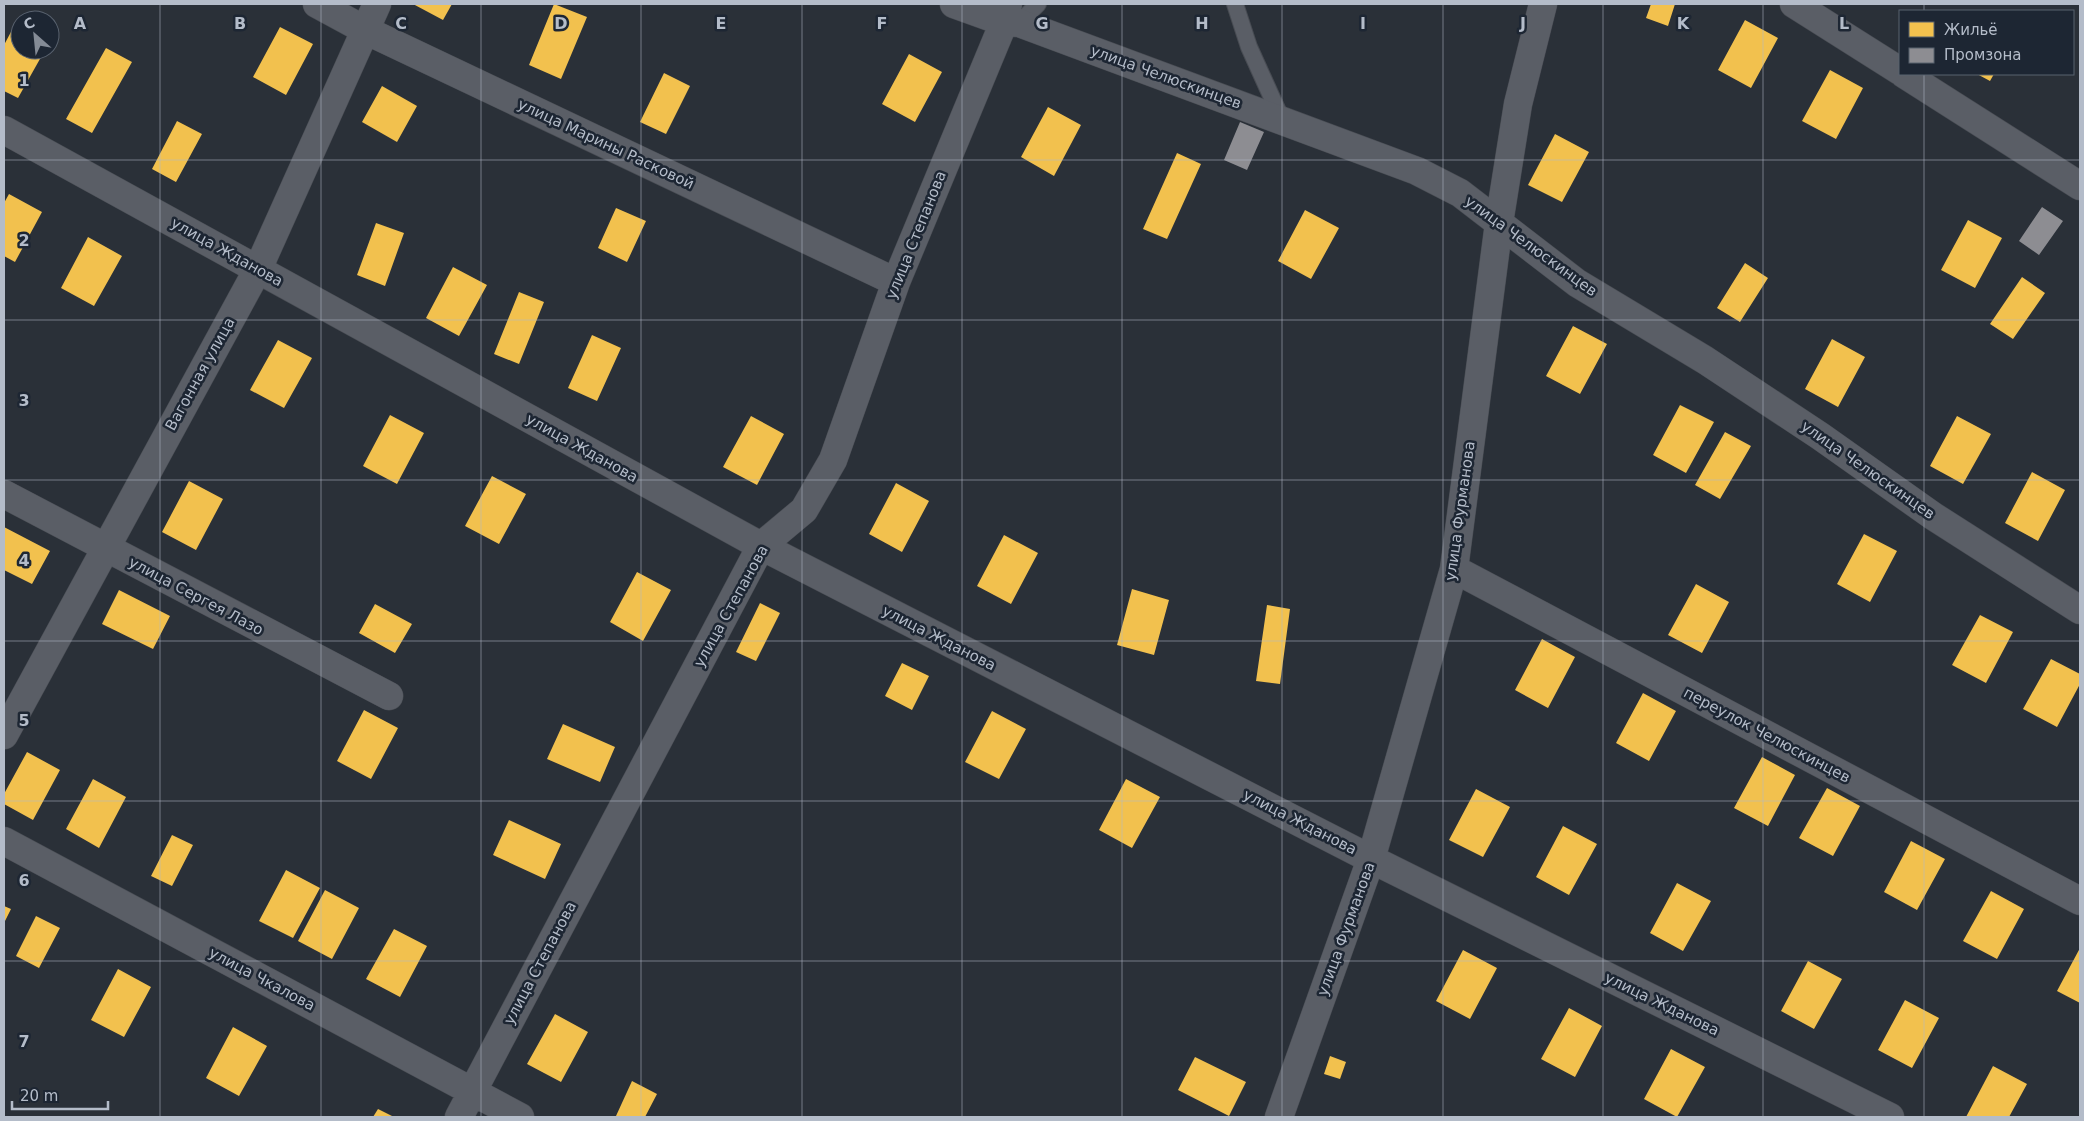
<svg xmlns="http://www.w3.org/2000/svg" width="2084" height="1121" viewBox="0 0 2084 1121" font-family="'DejaVu Sans',sans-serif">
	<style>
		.homes { fill: #f2c14e }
		.industry { fill: #8d8d92 }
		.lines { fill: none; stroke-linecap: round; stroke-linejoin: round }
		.service-casing { stroke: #484c53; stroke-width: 18 }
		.minor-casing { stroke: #484c53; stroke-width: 29 }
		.service { stroke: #5a5e66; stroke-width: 16 }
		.minor { stroke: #5a5e66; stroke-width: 28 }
		.grid { fill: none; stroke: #b4bcc9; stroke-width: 1; stroke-opacity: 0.55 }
		.labels { text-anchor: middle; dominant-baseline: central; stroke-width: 5; stroke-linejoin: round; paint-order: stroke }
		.street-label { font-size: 15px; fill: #b4bcc9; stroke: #1d2633 }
		.grid-label { font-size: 16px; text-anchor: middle; font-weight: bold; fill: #b4bcc9; stroke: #1d2633; stroke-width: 5; stroke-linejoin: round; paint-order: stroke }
	</style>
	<rect width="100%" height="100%" fill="#2a3038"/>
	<path class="homes" d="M413,4H452L443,20Z
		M554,4L587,17L561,79L529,65Z
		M1651,4H1675L1668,26L1646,18Z
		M1745,20L1778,38L1751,88L1718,70Z
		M280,27L313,44L286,95L253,77Z
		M12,30L20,35V50H45L18,98L4,91V45Z
		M106,48L132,62L92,133L66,119Z
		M909,54L942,72L915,122L882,104Z
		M1830,70L1863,88L1836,139L1802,121Z
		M664,73L690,86L666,134L640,122Z
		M1977,74H1994L1990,81Z
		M382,86L417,106L397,142L362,122Z
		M1048,107L1081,125L1054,176L1021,157Z
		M177,121L202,134L176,182L152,169Z
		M1555,134L1589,152L1562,202L1528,185Z
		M1177,153L1201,164L1167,239L1143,229Z
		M9,194L42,212L15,262L4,256V203Z
		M616,208L646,221L627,262L598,248Z
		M1305,210L1339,228L1311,279L1278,261Z
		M1968,220L2002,238L1975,288L1941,270Z
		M376,223L404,233L385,286L357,275Z
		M88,237L122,256L94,306L61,288Z
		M1745,263L1768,278L1740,322L1717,308Z
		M453,267L487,285L459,336L426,318Z
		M2022,277L2045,293L2013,339L1990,324Z
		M519,292L544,302L519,364L494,354Z
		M1573,326L1607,344L1580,394L1546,376Z
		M592,335L621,348L597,401L568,388Z
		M1832,339L1865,357L1838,407L1805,389Z
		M278,340L312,358L284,408L250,390Z
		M1680,405L1714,422L1686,473L1653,455Z
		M390,415L424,433L397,484L363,466Z
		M751,416L784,434L757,485L723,467Z
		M1957,416L1991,434L1963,484L1930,466Z
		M1725,432L1751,446L1720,499L1695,485Z
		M2032,472L2065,490L2038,541L2005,523Z
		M492,476L526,494L499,544L465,526Z
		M189,481L223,499L196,550L162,532Z
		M896,483L929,501L902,552L869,534Z
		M4,527L50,551L32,584L4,570Z
		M1864,534L1897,551L1870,602L1837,584Z
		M1004,535L1038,553L1011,604L977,586Z
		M637,572L671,590L643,641L610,622Z
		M1696,584L1729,602L1702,653L1668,635Z
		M1132,589L1169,600L1154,655L1117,645Z
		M119,590L170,616L153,649L102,624Z
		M760,603L780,613L756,661L736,652Z
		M375,604L412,624L395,653L359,633Z
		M1267,605L1290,609L1280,684L1256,681Z
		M1980,615L2013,632L1986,683L1952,665Z
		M1542,639L1575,657L1548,708L1515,690Z
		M2051,659L2080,674V684L2057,727L2023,709Z
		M902,663L929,676L912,710L885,696Z
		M1643,693L1676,711L1649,761L1616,743Z
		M364,710L398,728L371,779L337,761Z
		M992,711L1026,729L999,779L965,762Z
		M563,724L615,747L600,782L547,759Z
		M27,752L60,770L33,820L4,804V794Z
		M1762,757L1795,775L1768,826L1734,808Z
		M93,779L126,797L99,848L66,829Z
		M1126,779L1160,797L1132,848L1099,830Z
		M1827,788L1860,806L1833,856L1799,838Z
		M1476,789L1510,807L1483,857L1449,840Z
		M509,820L561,844L545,879L493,855Z
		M1563,826L1597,844L1569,895L1536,877Z
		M172,835L193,845L172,886L151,876Z
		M1911,841L1945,859L1917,910L1884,892Z
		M286,870L320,888L293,938L259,921Z
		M1677,883L1711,901L1683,951L1650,933Z
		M325,890L359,908L332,959L298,941Z
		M1991,891L2024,909L1997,959L1963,941Z
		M4,906L11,909L4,923Z
		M36,916L60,928L39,968L16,956Z
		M394,929L427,946L400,997L366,979Z
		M2080,948V1003L2057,991Z
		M1463,950L1497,968L1470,1019L1436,1001Z
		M1808,961L1842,979L1814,1029L1781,1011Z
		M118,969L151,987L124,1037L91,1020Z
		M1905,1000L1939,1018L1912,1068L1878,1050Z
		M1569,1008L1602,1026L1575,1077L1541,1059Z
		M555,1014L588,1032L561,1082L527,1064Z
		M233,1027L267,1046L239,1096L206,1078Z
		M1671,1049L1705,1067L1677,1117L1644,1099Z
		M1330,1056L1346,1062L1340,1079L1324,1074Z
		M1195,1057L1246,1082L1229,1116L1178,1090Z
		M1993,1066L2027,1084L2009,1117H1966Z
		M632,1081L657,1094L645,1117H618L616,1116Z
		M378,1109L394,1117H373Z"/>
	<path class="industry" d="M1240,122L1264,132L1247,170L1224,160Z
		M2042,207L2063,221L2039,255L2019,241Z"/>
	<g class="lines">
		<defs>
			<path id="service" d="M1235,4L1249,47L1282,120
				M1019,23L1038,4"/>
			<path id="minor" d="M317,4L365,30L896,282
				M954,4L1004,22L1019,23L1417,171L1460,193L1577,283L1705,360L1820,436L1933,516L2080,610
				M1794,4L1900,71
				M1904,74L2080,186
				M4,130L761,546L1371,859L1890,1117
				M4,494L389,696
				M1454,569L2080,901
				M4,735L258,269L377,4
				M4,841L520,1117
				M459,1117L761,546L804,510L833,460L896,282L1004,22L1008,4
				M1279,1117L1371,859L1454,569L1499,223L1518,104L1543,4"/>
		</defs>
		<use href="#service" class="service-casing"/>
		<use href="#minor" class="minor-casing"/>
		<use href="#service" class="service"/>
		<use href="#minor" class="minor"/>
	</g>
	<path class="grid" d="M160,4V1117M321,4V1117M481,4V1117M641,4V1117M802,4V1117M962,4V1117M1122,4V1117M1282,4V1117M1443,4V1117M1603,4V1117M1763,4V1117M1924,4V11M1924,74V1117M4,160H2080M4,320H2080M4,480H2080M4,641H2080M4,801H2080M4,961H2080"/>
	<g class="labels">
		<g class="street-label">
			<text transform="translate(1166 77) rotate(20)">улица Челюскинцев</text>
			<text transform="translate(606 144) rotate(25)">улица Марины Расковой</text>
			<text transform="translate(916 235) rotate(-68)">улица Степанова</text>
			<text transform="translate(1531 246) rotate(36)">улица Челюскинцев</text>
			<text transform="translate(227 252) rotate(29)">улица Жданова</text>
			<text transform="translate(200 374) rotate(-61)">Вагонная улица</text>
			<text transform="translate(582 448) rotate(29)">улица Жданова</text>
			<text transform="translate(1868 470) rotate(35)">улица Челюскинцев</text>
			<text transform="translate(1460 511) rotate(-82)">улица Фурманова</text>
			<text transform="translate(196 596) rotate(28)">улица Сергея Лазо</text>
			<text transform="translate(731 606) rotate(-61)">улица Степанова</text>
			<text transform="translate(939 638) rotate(27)">улица Жданова</text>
			<text transform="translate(1767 735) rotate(28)">переулок Челюскинцев</text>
			<text transform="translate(1300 822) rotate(27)">улица Жданова</text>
			<text transform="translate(1346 929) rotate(-70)">улица Фурманова</text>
			<text transform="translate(540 963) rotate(-62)">улица Степанова</text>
			<text transform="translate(262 979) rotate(28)">улица Чкалова</text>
			<text transform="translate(1662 1004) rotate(26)">улица Жданова</text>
		</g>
	</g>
	<g class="grid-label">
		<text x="80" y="29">A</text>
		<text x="240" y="29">B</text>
		<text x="401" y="29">C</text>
		<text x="561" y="29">D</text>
		<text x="721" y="29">E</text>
		<text x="882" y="29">F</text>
		<text x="1042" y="29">G</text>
		<text x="1202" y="29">H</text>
		<text x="1363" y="29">I</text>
		<text x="1523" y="29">J</text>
		<text x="1683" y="29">K</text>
		<text x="1844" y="29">L</text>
		<text x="24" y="86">1</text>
		<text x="24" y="246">2</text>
		<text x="24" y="406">3</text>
		<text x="24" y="566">4</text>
		<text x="24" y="726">5</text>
		<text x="24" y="886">6</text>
		<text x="24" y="1047">7</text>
	</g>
	<rect width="2084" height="1121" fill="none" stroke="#b4bcc9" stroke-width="10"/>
	<rect x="1899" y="10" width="175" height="65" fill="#1d2633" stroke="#59626f"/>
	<rect x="1909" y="22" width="25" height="15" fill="#f2c14e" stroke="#59626f"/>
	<text x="1944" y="35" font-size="15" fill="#b4bcc9">Жильё</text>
	<rect x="1909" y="48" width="25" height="15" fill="#8d8d92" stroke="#59626f"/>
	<text x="1944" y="60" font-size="15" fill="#b4bcc9">Промзона</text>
	<g transform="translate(35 35) rotate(333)"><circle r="24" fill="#1d2633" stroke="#59626f"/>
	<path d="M0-4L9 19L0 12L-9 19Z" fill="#848b96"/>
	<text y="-8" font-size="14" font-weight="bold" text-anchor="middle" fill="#b4bcc9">С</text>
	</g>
	<path d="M12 1101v8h96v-8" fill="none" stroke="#b4bcc9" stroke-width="2.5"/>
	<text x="20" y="1101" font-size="15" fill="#b4bcc9" stroke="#1d2633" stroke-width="4" paint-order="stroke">20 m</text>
</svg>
